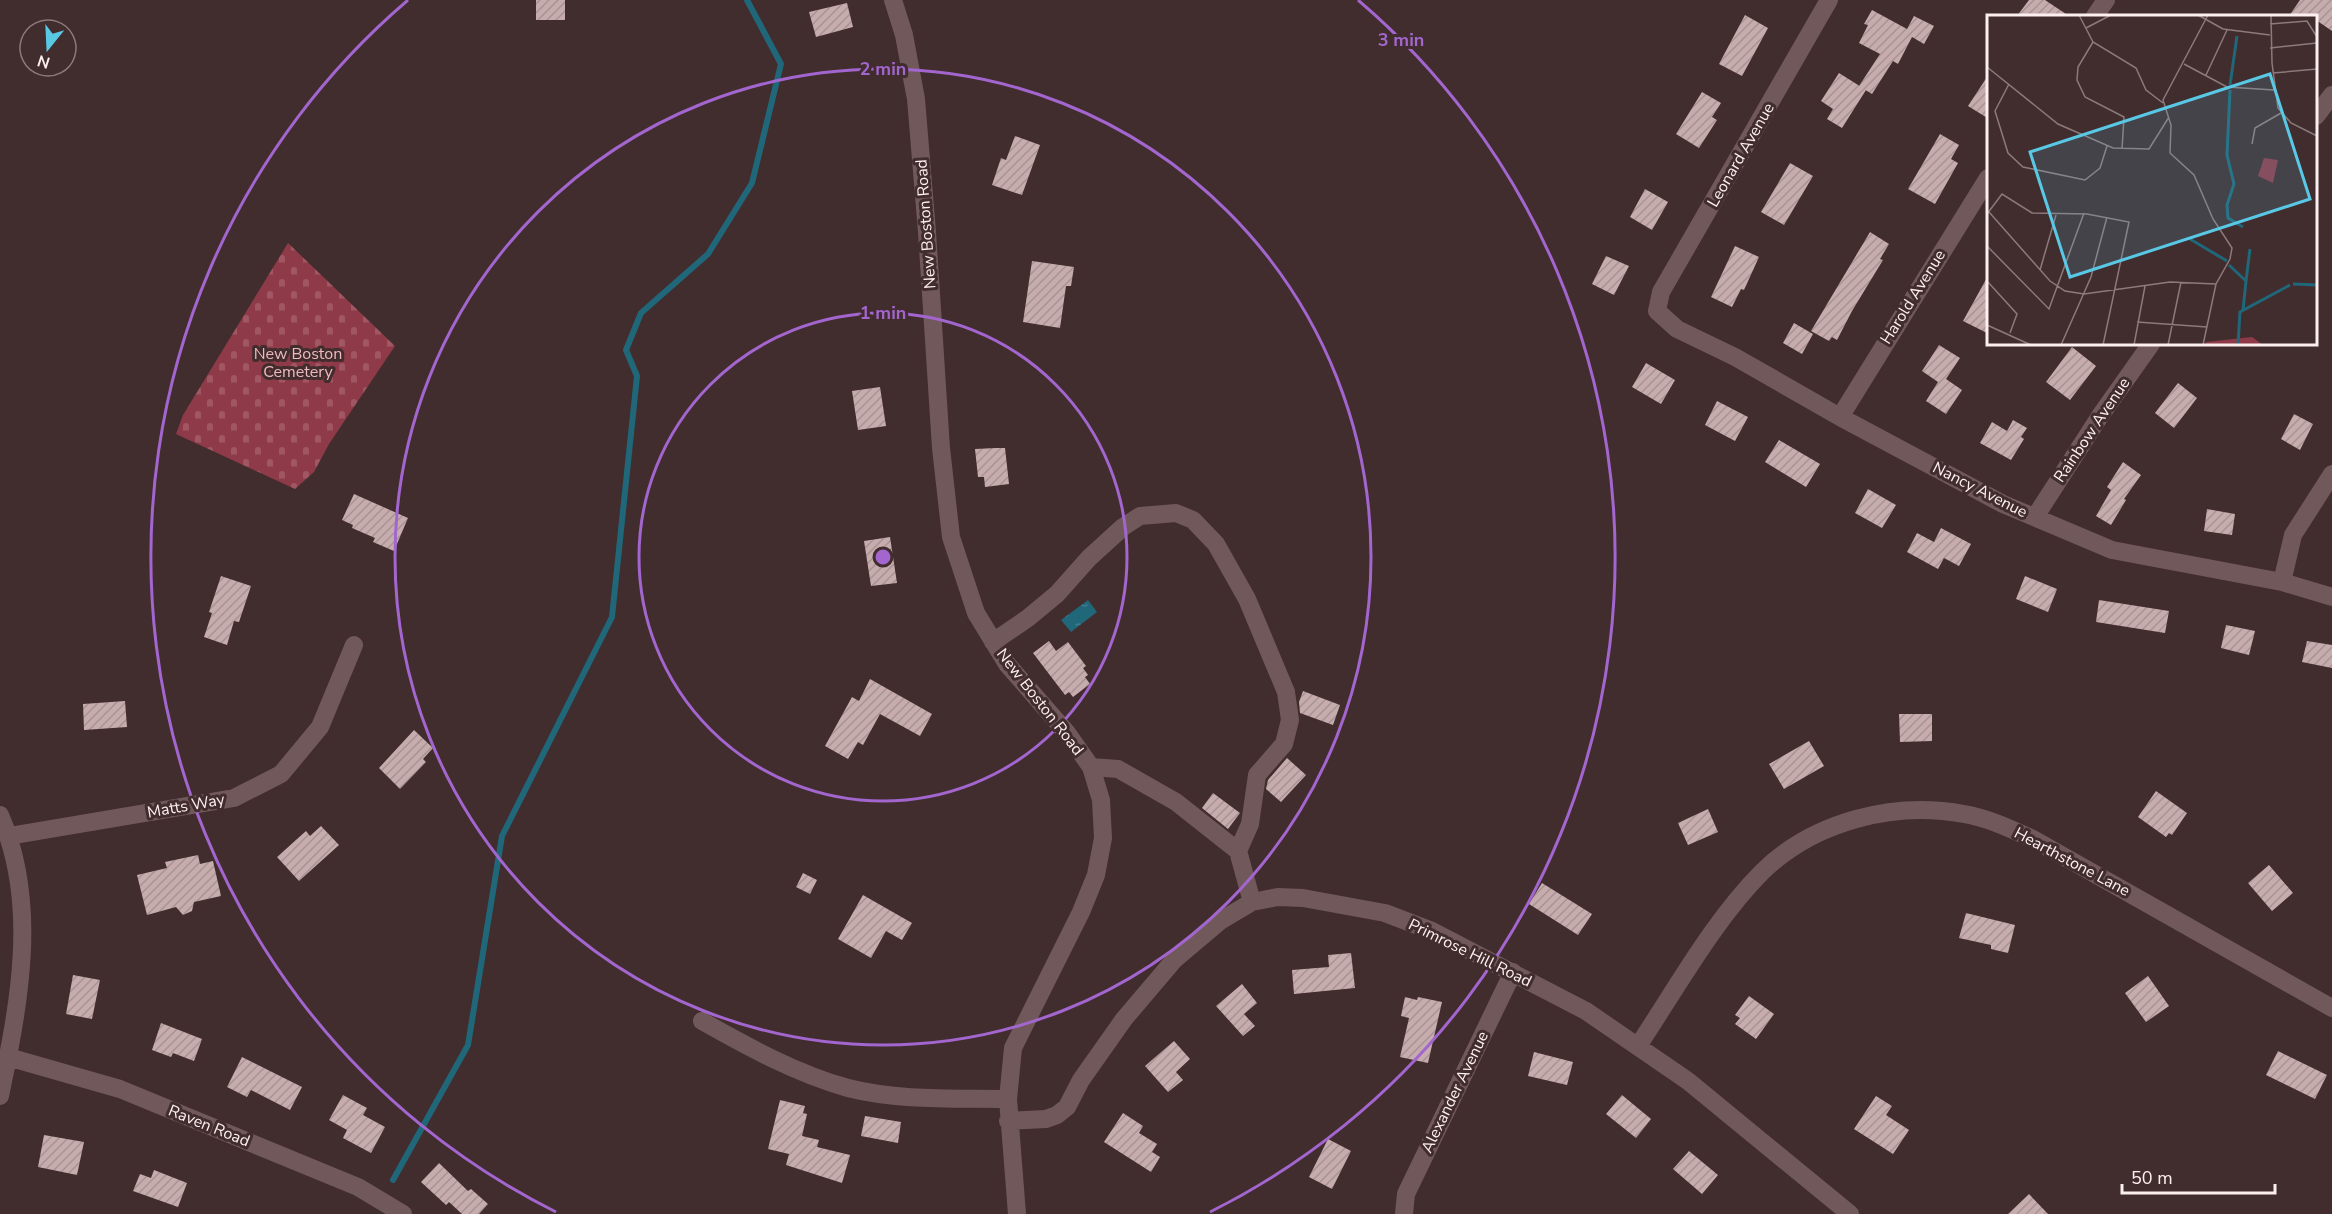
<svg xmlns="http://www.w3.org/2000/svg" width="2332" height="1214" viewBox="0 0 2332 1214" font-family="'Nunito Sans',sans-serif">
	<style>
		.cemetery { fill: url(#cemetery-stones) }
		.water { fill: url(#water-ripples) }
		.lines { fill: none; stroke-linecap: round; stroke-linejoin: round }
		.stream { stroke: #206779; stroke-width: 6 }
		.building { fill: url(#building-hatch) }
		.minor { stroke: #71595b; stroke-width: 18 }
		.ring { fill: none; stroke: #a266ce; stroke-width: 3 }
		.labels { text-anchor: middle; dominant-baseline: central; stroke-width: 6; stroke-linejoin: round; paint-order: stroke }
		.street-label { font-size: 16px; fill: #fdeff0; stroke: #412c2e }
		.park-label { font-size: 16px; fill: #efbabf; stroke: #412c2e }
		.inset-river { fill: none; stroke: #206779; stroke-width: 3 }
		.inset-road { fill: none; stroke: #8c7a7c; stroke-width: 1.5 }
		.view { fill: #59c8e5; fill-opacity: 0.15; stroke: #59c8e5; stroke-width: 3 }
		.inset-edge { fill: none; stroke: #fdeff0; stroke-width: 3 }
		.centre { fill: #a266ce; stroke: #412c2e; stroke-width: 3 }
		.ring-label { font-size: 18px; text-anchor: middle; font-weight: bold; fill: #a266ce; stroke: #412c2e; stroke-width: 6; stroke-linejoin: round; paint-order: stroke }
	</style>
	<defs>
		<pattern id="cemetery-stones" width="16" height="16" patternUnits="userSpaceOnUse" patternTransform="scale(1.5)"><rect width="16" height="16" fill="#8f3a48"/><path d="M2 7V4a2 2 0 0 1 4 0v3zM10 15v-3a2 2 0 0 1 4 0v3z" fill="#a05763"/></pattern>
		<pattern id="water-ripples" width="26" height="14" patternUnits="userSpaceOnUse" patternTransform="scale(1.5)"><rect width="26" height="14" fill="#206779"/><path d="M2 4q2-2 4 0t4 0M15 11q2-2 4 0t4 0" fill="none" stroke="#417d8c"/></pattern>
		<pattern id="building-hatch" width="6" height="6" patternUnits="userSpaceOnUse" patternTransform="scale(1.5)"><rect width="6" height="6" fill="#c7acae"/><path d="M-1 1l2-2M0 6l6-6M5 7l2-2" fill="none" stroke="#a89394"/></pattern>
	</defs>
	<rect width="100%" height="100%" fill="#412c2e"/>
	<path class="cemetery" d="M288,243L395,346L329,444L314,472L295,489L176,434L183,415Z"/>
	<path class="water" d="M1088,600L1097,612L1071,632L1061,620Z"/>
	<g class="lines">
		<path class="stream" d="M393,1180L468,1045L502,836L612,617L637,376L626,350L641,313L708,254L752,183L781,64L747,0"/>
	</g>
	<path class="building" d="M536,0H565V20H536Z
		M2029,0H2045L2069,16H2017Z
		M2300,0H2332V31L2316,20V16H2289Z
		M847,3L853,27L816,37L809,12Z
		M1872,10L1907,29L1914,16L1934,26L1924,44L1912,37L1898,64L1893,61L1872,94L1859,86L1880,54L1859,43L1868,25L1864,24Z
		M1745,15L1768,28L1742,76L1719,64Z
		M1839,73L1866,90L1842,128L1827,119L1833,109L1821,101Z
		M1989,74V119L1968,106Z
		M1702,92L1721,103L1712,117L1717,120L1699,148L1676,134Z
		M1940,134L1959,145L1951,159L1958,163L1935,204L1908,189Z
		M1015,136L1040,145L1022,195L992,185L1001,158L1006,160Z
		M1790,163L1813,176L1784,225L1761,212Z
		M1645,189L1668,202L1652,230L1630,217Z
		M1870,232L1889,244L1880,259L1883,260L1852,311L1837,340L1832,337L1829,341L1811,331Z
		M1735,246L1759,257L1744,290L1741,289L1732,307L1711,297Z
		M1606,256L1629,266L1614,295L1592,284Z
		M1032,261L1074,267L1071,286H1066L1060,328L1023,322Z
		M1989,274V334L1963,321Z
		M1794,323L1813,334L1802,354L1783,343Z
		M1939,345L1960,358L1946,379L1962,390L1946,414L1926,401L1938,382L1922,371Z
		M2072,347L2096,366L2070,400L2046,382Z
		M1646,363L1675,380L1661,404L1632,387Z
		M2178,383L2197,398L2174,428L2155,413Z
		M880,387L886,426L858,430L852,391Z
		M1717,401L1748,417L1735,441L1705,425Z
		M2294,414L2313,424L2300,450L2281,439Z
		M2013,420L2027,428L2021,437L2024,439L2011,460L1980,443L1992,422L2007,431Z
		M1779,440L1820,464L1806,487L1765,462Z
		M996,448H1005L1009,484L985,487L984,477H978L975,449Z
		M2123,462L2141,475L2124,499L2126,500L2111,525L2096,516L2111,490L2107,487Z
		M1868,489L1896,505L1882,528L1855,513Z
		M354,494L408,518L394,551L373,542L375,538L352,528L353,525L342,520Z
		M2207,509L2235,514L2232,535L2204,531Z
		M1941,528L1971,544L1959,566L1944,558L1938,569L1907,552L1917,533L1934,542Z
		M890,537L897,583L871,586L864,541Z
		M221,576L251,586L239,622L234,621L227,645L204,637L212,613L209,612Z
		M2025,576L2057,589L2048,612L2016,599Z
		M2099,600L2169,611L2165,633L2096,622Z
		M2226,625L2255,631L2249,655L2221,648Z
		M1049,641L1056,651L1068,642L1086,666L1083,668L1088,675L1085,677L1090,684L1073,697L1069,692L1065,695L1033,653Z
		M2307,641L2332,645V668L2302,662Z
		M870,679L932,714L920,736L880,714L863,745L858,742L848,759L825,746L852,697L859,701Z
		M1303,691L1340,705L1333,725L1300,713L1299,702Z
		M125,701L127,727L84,730L83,704Z
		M1899,714H1932V741L1900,742Z
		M414,730L433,748L423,759L426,762L400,789L379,768Z
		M1809,741L1824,766L1784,789L1769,764Z
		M1287,758L1306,775L1281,802L1266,789L1268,780Z
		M2156,791L2187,813L2172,835L2169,833L2166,837L2138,817Z
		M1213,793L1240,813L1228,829L1202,808Z
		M1708,809L1718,832L1688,845L1678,823Z
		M321,826L339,845L299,881L277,857L306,831L310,836Z
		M198,855L200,864L213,861L221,896L194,902L192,911L183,915L176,907L147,915L137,875L167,868L165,862Z
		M2269,865L2293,893L2272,911L2248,883Z
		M803,873L817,880L810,894L796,887Z
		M1542,883L1592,914L1578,935L1529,904Z
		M863,895L912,923L902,940L886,931L871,958L838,939Z
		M1966,913L2015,925L2008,953L1991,949V945L1959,938Z
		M1351,953L1355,988L1294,994L1292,970L1329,967L1328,955Z
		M73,975L100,980L92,1019L66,1014Z
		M2148,976L2169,1006L2146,1022L2125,993Z
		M1242,984L1257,1003L1244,1014L1255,1026L1243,1036L1216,1006Z
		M1749,996L1774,1014L1756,1039L1735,1024L1740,1018L1735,1015Z
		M1405,997L1417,1000L1418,997L1442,1002L1428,1063L1400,1057L1409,1018L1401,1016Z
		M161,1023L202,1039L194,1061L173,1053L171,1057L152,1050Z
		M1174,1041L1190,1059L1176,1072L1183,1080L1168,1092L1145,1066Z
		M2278,1051L2327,1075L2315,1099L2266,1075Z
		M1534,1052L1573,1062L1567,1085L1528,1076Z
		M242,1057L302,1087L290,1110L251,1090L247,1097L227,1087Z
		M343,1095L367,1108L363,1115L385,1127L371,1153L343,1138L347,1130L329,1120Z
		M1622,1095L1651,1119L1636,1138L1606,1114Z
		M1876,1096L1892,1106L1886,1115L1909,1130L1893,1154L1854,1129Z
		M780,1100L805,1106L803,1113L807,1114L802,1136L819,1140L817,1147L850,1155L842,1183L786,1165L789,1154L768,1149Z
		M1123,1113L1143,1126L1139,1133L1157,1144L1152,1152L1160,1157L1151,1172L1104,1142Z
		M865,1116L901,1122L898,1143L861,1136Z
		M44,1135L84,1142L77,1175L38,1167Z
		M1328,1139L1351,1151L1332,1189L1309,1177Z
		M1689,1151L1718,1175L1702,1194L1673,1169Z
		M439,1163L468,1191L471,1189L488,1204L479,1214H462L449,1202L446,1205L421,1182Z
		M154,1170L187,1183L178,1207L133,1191L140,1174L151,1178Z
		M2029,1194L2048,1214H2008Z"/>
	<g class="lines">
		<path class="minor" d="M893,0L904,35L916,99L927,232L941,448L951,537L976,613L1007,664L1067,733L1091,767L1101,800L1103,838L1096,875L1081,912L1013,1048L1008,1099L1017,1214
			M1829,0L1661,292L1657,311L1677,329L1735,357L1840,417L2003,504L2112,550L2282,582L2332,597
			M2095,16L2106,0
			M2316,116L2332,95
			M1840,417L1988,178
			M2035,517L2100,416L2151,344
			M2282,582L2293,535L2332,474
			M993,642L1028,618L1057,594L1089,558L1123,527L1140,516L1176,513L1193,520L1216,544L1247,599L1286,692L1290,720L1284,744L1257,775L1250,824L1238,851
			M1091,767L1118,769L1176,802L1238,851L1252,902
			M0,815C39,904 19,1004 0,1096
			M9,836L234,798L281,774L320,727L354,645
			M702,1021C748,1047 797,1074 848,1088C899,1101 955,1098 1008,1099
			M1638,1046C1676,989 1714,920 1762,872C1814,821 1894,801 1964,814C1988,818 2011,829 2033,839L2332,1008
			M8,1057L120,1089L358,1187L403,1214
			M1008,1121L1046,1119L1057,1115L1067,1107L1081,1080L1124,1019L1175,959L1220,921L1252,902L1278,897L1303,898L1385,913L1432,931L1586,1011L1688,1081L1850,1214
			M1404,1214L1406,1194L1513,972"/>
	</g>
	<g class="ring">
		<circle cx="883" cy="557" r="244"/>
		<circle cx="883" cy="557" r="488"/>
		<path d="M556 1212A732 732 0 0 1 408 0M1358 0A732 732 0 0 1 1210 1212"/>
	</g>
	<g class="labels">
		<g class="street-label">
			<text transform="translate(1741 155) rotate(-60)">Leonard Avenue</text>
			<text transform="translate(926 224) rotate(-94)">New Boston Road</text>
			<text transform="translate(1913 297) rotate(-58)">Harold Avenue</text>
			<text transform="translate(2092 430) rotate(-56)">Rainbow Avenue</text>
			<text transform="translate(1980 490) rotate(27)">Nancy Avenue</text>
			<text transform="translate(1040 702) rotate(52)">New Boston Road</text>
			<text transform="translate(186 806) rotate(-10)">Matts Way</text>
			<text transform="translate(2072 862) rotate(28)">Hearthstone Lane</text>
			<text transform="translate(1470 953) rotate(26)">Primrose Hill Road</text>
			<text transform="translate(1455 1092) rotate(-64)">Alexander Avenue</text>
			<text transform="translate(209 1126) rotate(22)">Raven Road</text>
		</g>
		<g class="park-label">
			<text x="298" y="354">New Boston<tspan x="298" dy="18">Cemetery</tspan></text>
		</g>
	</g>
	<g transform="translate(1987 15)">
		<rect width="330" height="330" fill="#412c2e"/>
		<path d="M277,143L291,145L286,168L271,161Z" fill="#8f3a48"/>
		<path d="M265,322L276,330H218L219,327Z" fill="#8f3a48"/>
		<path class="inset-river" d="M243,70L250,21M243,75L240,140L247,169L240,190L241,203L256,212M203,224L240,246M242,250L259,266L256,295M259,266L263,234M306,269L330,270M251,330L253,297L303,270"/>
		<path class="inset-road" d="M92,0L106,27L149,53L159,75L176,88M211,0L236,14L283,20M284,0L285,48L291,93L304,108L330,121M283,9L320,6L330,22M99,13L124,0M106,27L91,52L90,65L98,82L137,102L135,134M283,33L330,28M197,49L240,72L287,75M0,52L71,109L126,133L162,134L182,102M286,58L330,54M219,60L240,15M22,69L8,96L21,138L36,152L98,165L113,153L120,131M265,129L268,113L294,98M2,197L63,266L78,276L97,279L183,267L229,269M0,199L15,179L45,198L100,199L142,207L116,330M0,231L62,294L97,198M53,255L69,200M0,266L30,299L23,318M150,307L220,312M0,310L44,330M74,330L104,262L120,202M147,330L158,271M181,330L194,267M216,330L229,269L243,244L245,233L226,204L207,160L183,138L184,110L176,85L221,0"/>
		<path class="view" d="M283,59L323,184L83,262L43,137Z"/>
		<rect width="330" height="330" class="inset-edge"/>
	</g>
	<circle cx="883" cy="557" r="9" class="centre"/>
	<g class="ring-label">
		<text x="1401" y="46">3 min</text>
		<text x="883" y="75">2 min</text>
		<text x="883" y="319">1 min</text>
	</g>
	<g transform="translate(48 48) rotate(198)"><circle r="28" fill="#412c2e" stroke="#8c7a7c" stroke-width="1.5"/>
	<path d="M0-4.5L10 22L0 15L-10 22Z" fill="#59c8e5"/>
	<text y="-9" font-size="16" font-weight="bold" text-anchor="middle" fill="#fdeff0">N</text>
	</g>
	<path d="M2122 1184v9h153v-9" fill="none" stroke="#fdeff0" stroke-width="3"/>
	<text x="2131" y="1184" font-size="18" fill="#fdeff0" stroke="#412c2e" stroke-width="4.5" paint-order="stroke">50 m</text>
</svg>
